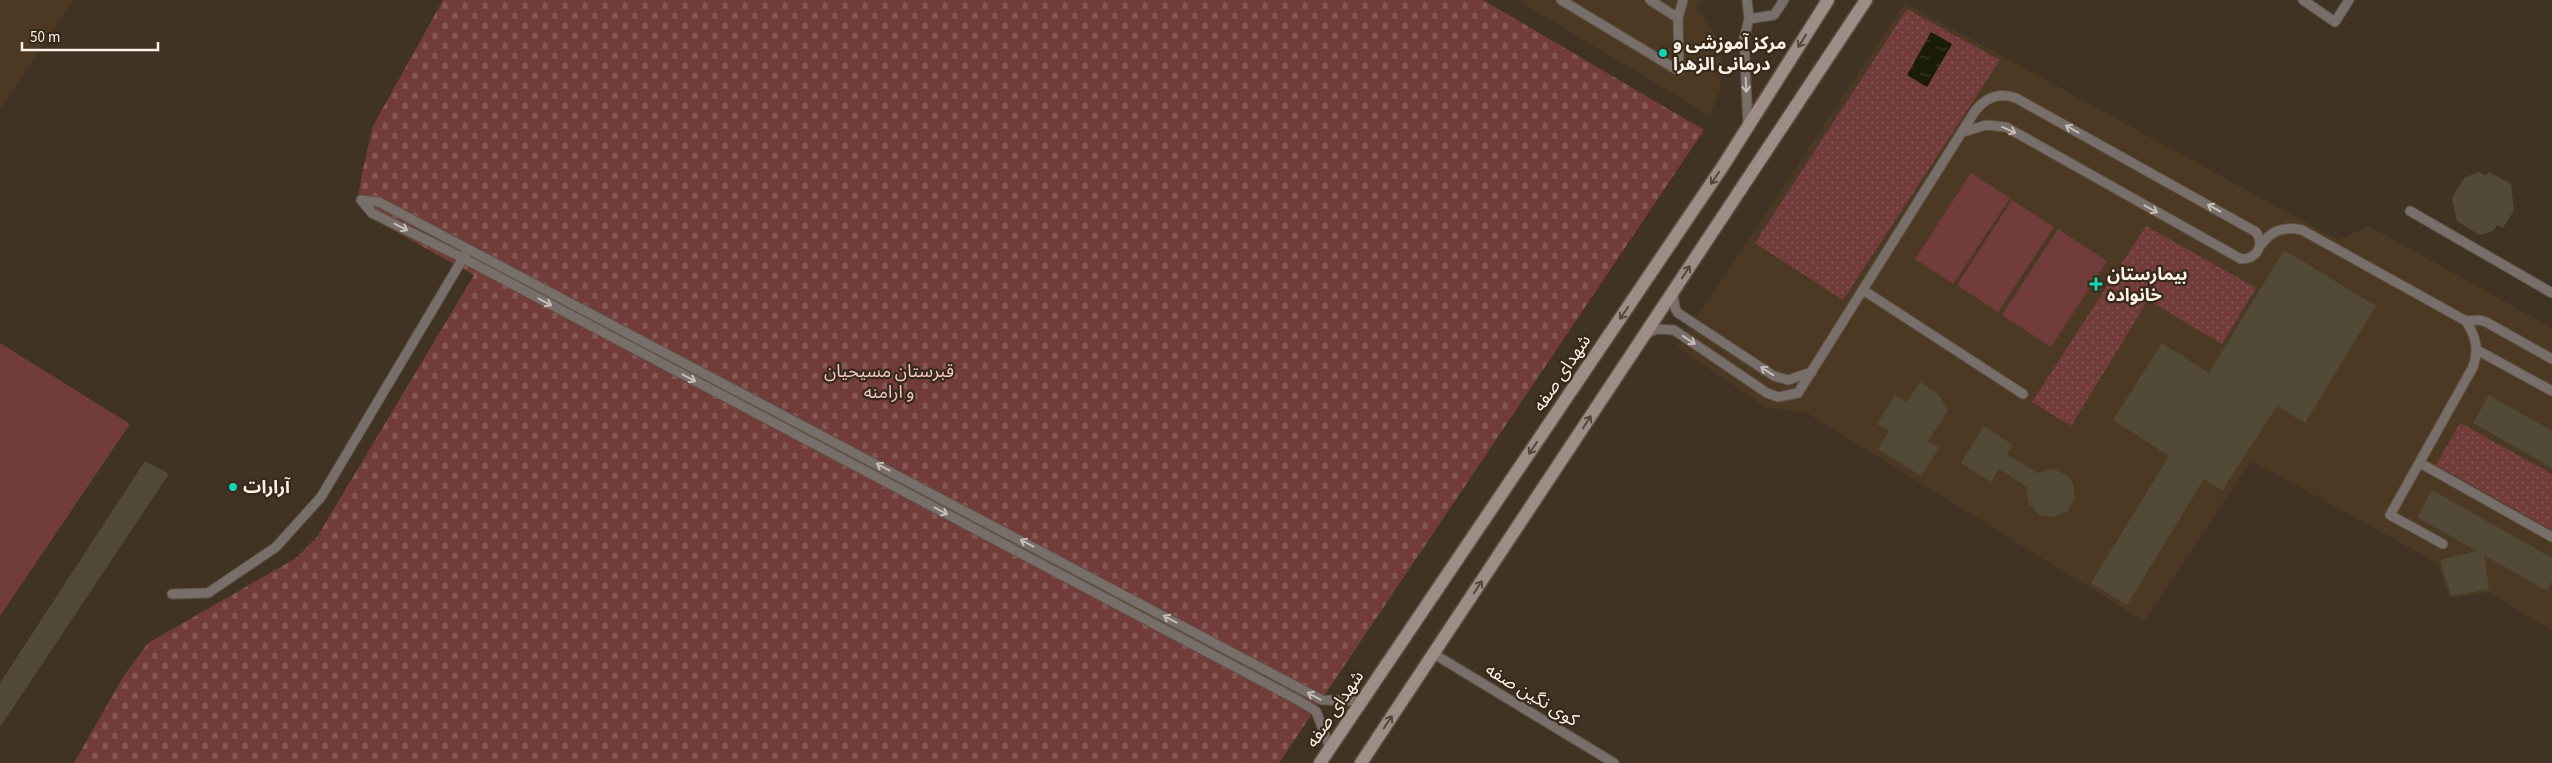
<svg xmlns="http://www.w3.org/2000/svg" width="2552" height="763" viewBox="0 0 2552 763" font-family="'Source Sans 3','Noto Sans Arabic',sans-serif">
	<style>
		.built { fill: #4c3924 }
		.grass { fill: #713c3a }
		.cemetery { fill: url(#cemetery-stones) }
		.park { fill: url(#park-dots) }
		.water { fill: url(#water-ripples) }
		.building { fill: #524a37 }
		.lines { fill: none; stroke-linecap: round; stroke-linejoin: round }
		.lane-casing { stroke: #5f5243; stroke-width: 11 }
		.secondary-casing { stroke: #5f5243; stroke-width: 15 }
		.lane { stroke: #786e6a; stroke-width: 9 }
		.secondary { stroke: #9d8d86; stroke-width: 12 }
		.oneway { stroke: #56473a }
		.oneway2 { stroke: #c7bdb6 }
		.poi-dot { fill: #14d5b3; stroke: #37291a; stroke-width: 2 }
		.labels { text-anchor: middle; dominant-baseline: central; stroke-width: 4.5; stroke-linejoin: round; paint-order: stroke }
		.poi-label { font-size: 18px; font-weight: bold; fill: #fbf2e8; stroke: #37291a; text-anchor: start }
		.park-label { font-size: 18px; fill: #f2c7c4; stroke: #37291a }
		.street-label { font-size: 18px; fill: #fbf2e8; stroke: #37291a }
	</style>
	<defs>
		<pattern id="cemetery-stones" width="16" height="16" patternUnits="userSpaceOnUse" patternTransform="scale(1.25)"><rect width="16" height="16" fill="#713c3a"/><path d="M2 7V4a2 2 0 0 1 4 0v3zM10 15v-3a2 2 0 0 1 4 0v3z" fill="#865956"/></pattern>
		<pattern id="park-dots" width="8" height="8" patternUnits="userSpaceOnUse" patternTransform="scale(1.25)"><rect width="8" height="8" fill="#713c3a"/><path d="M2 2h.1M6 6h.1" fill="none" stroke="#865956" stroke-width="1.8" stroke-linecap="round"/></pattern>
		<pattern id="water-ripples" width="26" height="14" patternUnits="userSpaceOnUse" patternTransform="scale(1.25)"><rect width="26" height="14" fill="#1b1c06"/><path d="M2 4q2-2 4 0t4 0M15 11q2-2 4 0t4 0" fill="none" stroke="#3d3d2a"/></pattern>
	</defs>
	<rect width="100%" height="100%" fill="#413324"/>
	<path class="built" d="M0,0H73L0,109Z
		M1518,0H1701L1697,8L1715,35L1722,60L1720,90L1710,116Z
		M1905,3L2338,240L2369,226L2552,328V631L2489,592L2449,598L2437,563L2251,460L2144,621L1807,413L1766,407L1677,347Z"/>
	<path class="grass" d="M1971,173L2010,198L1953,284L1915,259Z
		M2012,200L2054,227L1998,312L1957,285Z
		M2058,229L2107,261L2051,347L2002,315Z
		M0,343L130,424L0,616Z"/>
	<path class="cemetery" d="M443,0H1483L1704,130L1279,763H74L123,677L148,643L296,558L317,537L474,275L368,216L358,197L362,173L373,126Z"/>
	<path class="park" d="M1907,9L2000,60L1843,300L1755,243Z
		M2146,226L2256,288L2222,344L2148,300L2071,426L2032,402Z
		M2460,423L2552,474V530L2436,465Z"/>
	<path class="water" d="M1931,32L1952,44L1927,87L1907,75Z"/>
	<path class="building" d="M2479,172L2486,176L2489,172L2511,184L2514,210L2503,228L2497,225L2493,231L2480,235L2457,221L2452,198L2464,178Z
		M2284,250L2376,306L2305,423L2277,406L2222,491L2204,479L2127,605L2091,583L2169,456L2113,420L2162,343L2209,373Z
		M1920,382L1938,394L1948,411L1928,441L1939,448L1921,476L1878,449L1889,431L1877,424L1895,395L1907,402Z
		M2489,395L2552,431V468L2473,423Z
		M1984,426L2013,445L2007,454L2037,473L2054,469L2069,477L2073,483L2075,498L2068,511L2054,517L2039,515L2028,502L2027,487L1999,469L1991,482L1961,463Z
		M145,461L169,474L0,727V683Z
		M2432,490L2552,558V581L2547,591L2484,555L2489,589L2451,596L2440,560L2477,551L2417,517Z"/>
	<g class="lines">
		<defs>
			<path id="lane" d="M1561,0L1679,71
				M1650,0L1678,18
				M1747,0L1749,19L1744,39L1748,126
				M2303,0L2335,22L2349,0
				M1749,19L1774,15L1784,0
				M1679,71L1678,18L1683,0
				M361,200L379,202L1322,700L1361,701
				M361,200L372,213L463,258L1294,698L1316,711L1330,748
				M2410,211L2552,293
				M2260,246C2272,230 2283,226 2302,230L2466,321C2476,337 2479,349 2473,367L2390,515L2443,544
				M1863,290L2023,394
				M1673,293L1675,308L1678,313L1774,376L1788,380L1812,372
				M2466,321L2479,320L2486,322L2552,359
				M1646,334L1657,329L1674,330L1767,393L1778,397L1798,393L1975,111C1986,97 1999,92 2016,98L2256,232C2265,245 2257,259 2241,259L2006,127L1986,125L1963,132
				M2477,350L2552,391
				M2420,463L2552,537
				M172,594L208,593L276,547L321,497L465,255
				M1434,654L1614,763"/>
			<path id="secondary" d="M1320,763L1723,166L1828,0
				M1361,763L1866,0"/>
		</defs>
		<use href="#lane" class="lane-casing"/>
		<use href="#secondary" class="secondary-casing"/>
		<use href="#lane" class="lane"/>
		<use href="#secondary" class="secondary"/>
	</g>
	<defs><path id="oneway-shaft" d="M-6 0H5M1.5-3L5.5 0L1.5 3" fill="none" stroke-width="1.6" stroke-linecap="round" stroke-linejoin="round" transform="scale(1.25)"/></defs>
	<g class="oneway">
		<use href="#oneway-shaft" transform="translate(1802 41) rotate(122)"/>
		<use href="#oneway-shaft" transform="translate(1715 178) rotate(124)"/>
		<use href="#oneway-shaft" transform="translate(1686 272) rotate(-57)"/>
		<use href="#oneway-shaft" transform="translate(1624 313) rotate(124)"/>
		<use href="#oneway-shaft" transform="translate(1587 422) rotate(-57)"/>
		<use href="#oneway-shaft" transform="translate(1533 448) rotate(124)"/>
		<use href="#oneway-shaft" transform="translate(1478 587) rotate(-57)"/>
		<use href="#oneway-shaft" transform="translate(1388 722) rotate(-57)"/>
	</g>
	<g class="oneway2">
		<use href="#oneway-shaft" transform="translate(1746 85) rotate(87)"/>
		<use href="#oneway-shaft" transform="translate(2072 129) rotate(-151)"/>
		<use href="#oneway-shaft" transform="translate(2009 130) rotate(24)"/>
		<use href="#oneway-shaft" transform="translate(2214 208) rotate(-151)"/>
		<use href="#oneway-shaft" transform="translate(2151 209) rotate(29)"/>
		<use href="#oneway-shaft" transform="translate(401 227) rotate(27)"/>
		<use href="#oneway-shaft" transform="translate(545 302) rotate(28)"/>
		<use href="#oneway-shaft" transform="translate(1689 340) rotate(34)"/>
		<use href="#oneway-shaft" transform="translate(1767 371) rotate(-147)"/>
		<use href="#oneway-shaft" transform="translate(689 378) rotate(28)"/>
		<use href="#oneway-shaft" transform="translate(883 467) rotate(-152)"/>
		<use href="#oneway-shaft" transform="translate(941 511) rotate(28)"/>
		<use href="#oneway-shaft" transform="translate(1027 543) rotate(-152)"/>
		<use href="#oneway-shaft" transform="translate(1170 619) rotate(-152)"/>
		<use href="#oneway-shaft" transform="translate(1314 696) rotate(-152)"/>
	</g>
	<g class="poi-dot">
		<circle cx="1663" cy="53" r="5"/>
		<path d="M2093.5 276.5h5v5h5v5h-5v5h-5v-5h-5v-5h5z"/>
		<circle cx="233" cy="487" r="5"/>
	</g>
	<g class="labels">
		<g class="poi-label">
			<text x="1673" y="43">مرکز آموزشی و<tspan x="1673" dy="21">درمانی الزهرا</tspan></text>
			<text x="2107" y="274">بیمارستان<tspan x="2107" dy="21">خانواده</tspan></text>
			<text x="243" y="487">آرارات</text>
		</g>
		<g class="park-label">
			<text x="889" y="371">قبرستان مسیحیان<tspan x="889" dy="21">و ارامنه</tspan></text>
		</g>
		<g class="street-label">
			<text transform="translate(1562 373) rotate(-56)">شهدای صفه</text>
			<text transform="translate(1532 695) rotate(31)">کوی نگین صفه</text>
			<text transform="translate(1335 709) rotate(-56)">شهدای صفه</text>
		</g>
	</g>
	<path d="M22 42v8h136v-8" fill="none" stroke="#fbf2e8" stroke-width="2.5"/>
	<text x="30" y="42" font-size="15" fill="#fbf2e8" stroke="#37291a" stroke-width="4" paint-order="stroke">50 m</text>
</svg>
